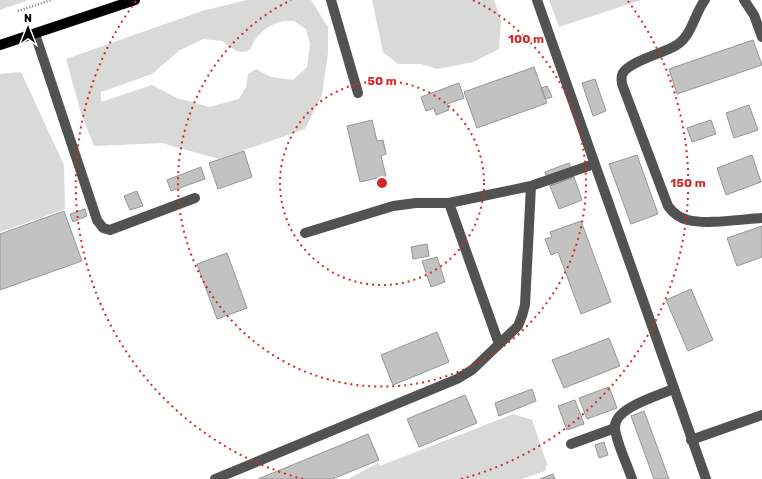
<svg xmlns="http://www.w3.org/2000/svg" width="762" height="479" viewBox="0 0 762 479" font-family="Rubik,sans-serif">
	<style>
		.green { fill: #d9d9d9; fill-rule: evenodd }
		.building { fill: #c2c2c2; stroke: #969696 }
		.lines { fill: none; stroke-linecap: round; stroke-linejoin: round }
		.major-casing { stroke: #dbdbdb; stroke-width: 11 }
		.path { stroke: #747474; stroke-width: 2.5; stroke-dasharray: 1 2; stroke-linecap: butt }
		.minor { stroke: #525252; stroke-width: 10 }
		.major { stroke: #000; stroke-width: 10 }
		.ring { fill: none; stroke: #d62828; stroke-width: 2; stroke-dasharray: 2 4 }
		.centre { fill: #d62828; stroke: #fff; stroke-width: 2 }
		.ring-label { font-size: 12px; text-anchor: middle; font-weight: bold; fill: #d62828; stroke: #fff; stroke-width: 3; stroke-linejoin: round; paint-order: stroke }
	</style>
	<rect width="100%" height="100%" fill="#fff"/>
	<path class="green" d="M0,0H28L0,10Z
		M247,0H311L328,27V53L322,95L305,129L219,159L162,143L94,146L81,113L66,59L202,11ZM284,21H294L306,29L310,44L307,67L293,80L271,77L256,69L248,74L246,87L239,99L209,107L177,98L152,85L101,102V92L152,74L180,50L203,39L222,41L236,51L244,52L250,50C256,34 267,25 284,21Z
		M372,0H494L501,20L499,49L473,62L438,69L420,64H398L383,52Z
		M549,0H641L559,27Z
		M21,72L64,165L65,209L0,232V74Z
		M513,414L532,420L547,464L545,471L522,479H348L378,463L380,466Z"/>
	<path class="building" d="M753,40L762,65L677,94L669,69Z
		M534,67L547,103L477,128L464,92Z
		M595,79L606,111L593,116L582,83Z
		M459,83L464,98L447,104L449,110L436,115L434,108L426,111L421,97Z
		M547,86L552,97L545,99L541,88Z
		M749,105L758,130L734,138L726,113Z
		M372,120L377,141L383,140L386,154L381,156L386,176L360,182L347,126Z
		M711,120L716,134L692,142L687,128Z
		M244,151L252,177L218,189L209,163Z
		M637,155L658,214L631,224L609,164Z
		M752,155L761,182L726,195L717,168Z
		M569,163L574,177L550,186L545,172Z
		M201,167L205,179L171,191L167,180Z
		M574,177L582,200L559,209L550,186Z
		M137,191L143,206L130,210L124,196Z
		M85,209L87,216L73,222L70,214Z
		M64,211L82,261L0,290V234Z
		M581,221L611,302L581,314L558,252L551,255L545,239L552,237L550,232Z
		M762,226V257L737,266L727,238Z
		M427,244L429,256L413,259L411,247Z
		M227,253L247,308L217,319L197,264Z
		M437,257L445,282L431,287L422,261Z
		M691,289L713,340L688,351L666,300Z
		M437,332L449,362L393,385L381,355Z
		M609,338L620,366L564,388L552,360Z
		M609,387L617,408L587,419L579,398Z
		M532,389L536,401L499,416L495,403Z
		M465,395L477,423L419,447L407,419Z
		M575,400L584,424L567,430L558,406Z
		M644,411L669,479H654L631,416Z
		M368,434L379,460L332,479H258Z
		M604,442L608,455L599,458L595,445Z
		M553,474L555,479H540Z"/>
	<g class="lines">
		<defs>
			<path id="major" d="M0,45L135,0"/>
		</defs>
		<use href="#major" class="major-casing"/>
		<path class="path" d="M18,11L51,0"/>
		<path class="minor" d="M331,0L358,93
			M537,0L706,479
			M705,0C694,14 692,37 675,46C664,53 626,62 622,75C621,78 622,82 622,84L668,206C673,213 679,218 688,220C707,225 742,219 762,218
			M744,0L754,15L762,37
			M35,34L97,220L103,228L110,230L195,198
			M531,186L594,164
			M449,203L499,344
			M691,440L762,415
			M571,444L615,428
			M215,479L457,379L472,370L518,326L522,316L525,305L531,186L449,203H416L393,206L305,233
			M632,479C627,464 617,444 615,429C612,408 658,396 673,389"/>
		<use href="#major" class="major"/>
	</g>
	<g class="ring">
		<circle cx="382" cy="183" r="102"/>
		<path d="M473 0A204 204 0 1 1 291 0"/>
		<path d="M303 479A306 306 0 0 1 136 1M628 1A306 306 0 0 1 461 479"/>
	</g>
	<circle cx="382" cy="183" r="6" class="centre"/>
	<g class="ring-label">
		<text x="526" y="43">100 m</text>
		<text x="382" y="85">50 m</text>
		<text x="688" y="187">150 m</text>
	</g>
	<g transform="translate(28 28)" stroke="#ffffff" stroke-width="3" paint-order="stroke">
	<path d="M0-3L7 15L0 10L-7 15Z" fill="#000000"/>
	<text y="-6" font-size="11" font-weight="bold" text-anchor="middle" fill="#000000">N</text>
	</g>
</svg>
